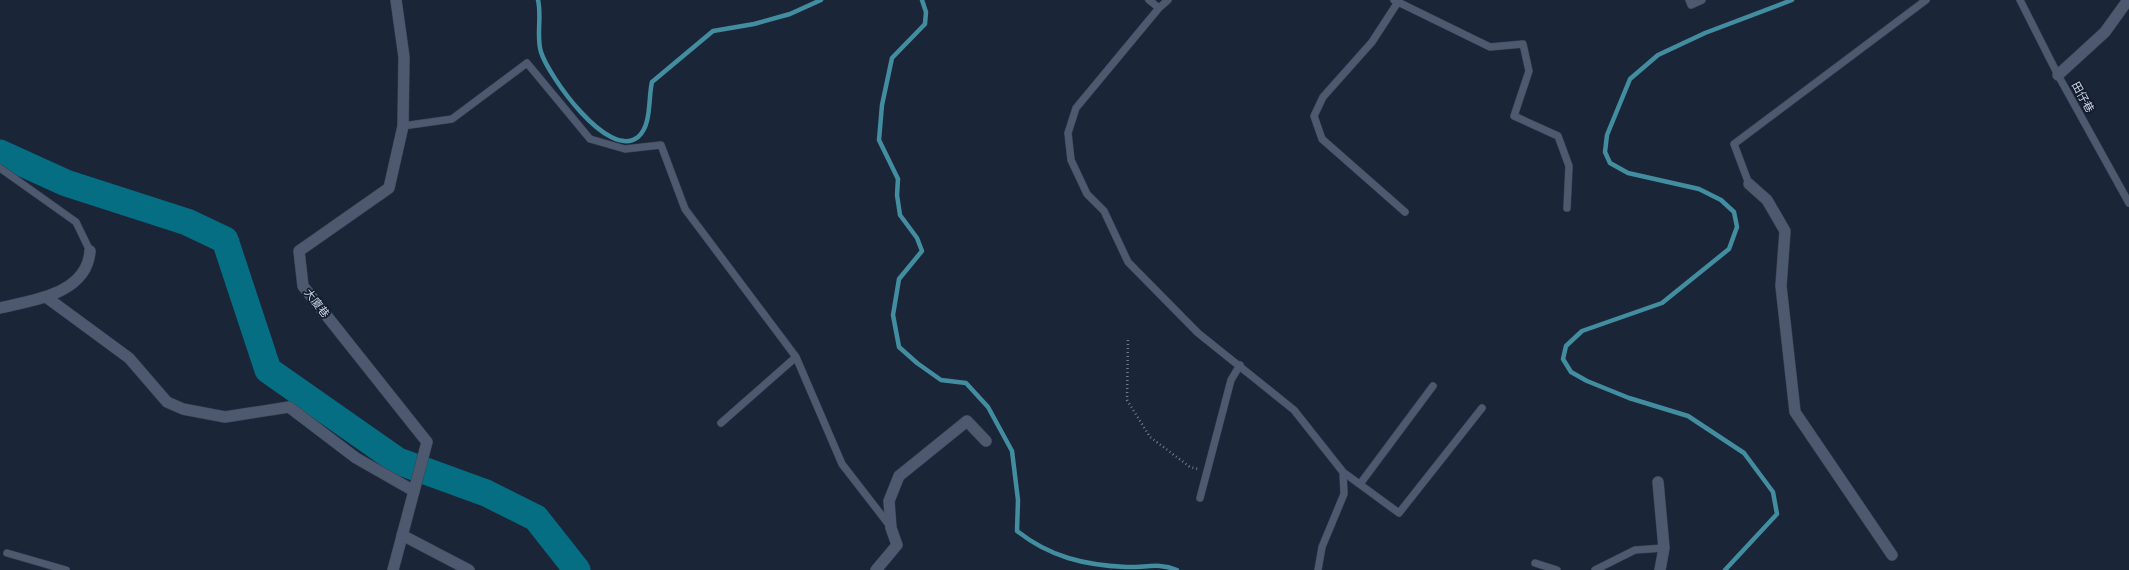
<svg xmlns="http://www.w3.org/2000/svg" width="2129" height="570" viewBox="0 0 2129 570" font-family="'DM Sans','Noto Sans TC',sans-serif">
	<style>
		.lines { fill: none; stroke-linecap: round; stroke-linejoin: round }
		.stream { stroke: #428da0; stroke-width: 4.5 }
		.river { stroke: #056e83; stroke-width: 27 }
		.service-casing { stroke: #3a4252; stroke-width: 8 }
		.minor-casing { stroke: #3a4252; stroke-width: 12 }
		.tertiary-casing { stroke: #3a4252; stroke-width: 12 }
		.path { stroke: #727b8b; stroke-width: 2.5; stroke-dasharray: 1 3; stroke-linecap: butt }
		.service { stroke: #4d596e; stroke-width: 7 }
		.minor { stroke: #4d596e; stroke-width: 11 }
		.tertiary { stroke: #4d596e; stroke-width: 11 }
		.labels { text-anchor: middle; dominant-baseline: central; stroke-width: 3.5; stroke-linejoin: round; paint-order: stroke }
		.street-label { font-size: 11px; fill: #cfd6e3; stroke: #121c2e }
	</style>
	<rect width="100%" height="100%" fill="#1b2538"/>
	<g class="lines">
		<path class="stream" d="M538,0C542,16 536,37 541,52C548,75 608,161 638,137C652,125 648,98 652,82L713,31L754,24L790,14L821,0
			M922,0L926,12L925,24L892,58L882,105L879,140L898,179L897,195L900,215L917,238L922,251L899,279L893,315L899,347L917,363L941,380L966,383L988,407L1012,451L1018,500L1017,531C1050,557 1084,565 1126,567C1145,568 1158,562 1177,570
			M1725,570L1777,514L1773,492L1744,453L1688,416L1629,398L1587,381L1571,372L1563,359L1566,346L1582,331L1662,303L1729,249L1737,227L1734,212L1721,200L1699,189L1628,173L1610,163L1605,152L1607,135L1630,79L1658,55L1705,33L1792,0"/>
		<path class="river" d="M0,153L66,183L187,222L225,240L268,370L398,461L486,493L536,518L577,570"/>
		<defs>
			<path id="service" d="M1149,0L1159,8L1168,0
				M1394,0L1398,2L1372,42L1323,97L1314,116L1322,139L1405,212
				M1689,0L1691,5L1702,0
				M2020,0L2058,75L2129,203
				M1398,2L1490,47L1523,44L1529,71L1514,116L1558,136L1569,166L1567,208
				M1159,8L1076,108L1068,133L1071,160L1087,194L1104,211L1128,262L1198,333L1294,410L1343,472L1344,494L1322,547L1318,570
				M403,126L452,119L527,63L590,139L625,149L661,145L685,209L796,357L842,464L890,526
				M0,168L76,222L90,251
				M1749,184L1734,144L1926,0
				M721,423L796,357
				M1343,472L1399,513L1482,408
				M1360,484L1433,386
				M1200,498L1231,380L1240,365
				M7,553L66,570
				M1535,563L1557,570
				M1595,570L1635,550L1664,548"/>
			<path id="minor" d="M2058,75L2105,32L2128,0
				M1749,184L1767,200L1785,231L1781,286L1795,412L1892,555
				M46,297L129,358L167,402L183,409L225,417L289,407L356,458L414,491
				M0,308C33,300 87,294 90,251
				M1658,482L1664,548L1660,570
				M402,535L469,570
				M876,570L897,545L891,528L889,501L899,476L967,421L986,441"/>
			<path id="tertiary" d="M393,570L427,442L303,286L299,251L389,188L403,126L404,57L396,0"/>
		</defs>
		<use href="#service" class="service-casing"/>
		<use href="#minor" class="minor-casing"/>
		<use href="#tertiary" class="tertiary-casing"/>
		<path class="path" d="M1128,340L1127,400L1150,437L1190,467L1198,469"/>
		<use href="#service" class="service"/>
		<use href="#minor" class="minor"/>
		<use href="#tertiary" class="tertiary"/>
	</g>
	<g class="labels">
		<g class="street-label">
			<text transform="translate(2083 97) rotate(61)">田仔巷</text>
			<text transform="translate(317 303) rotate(52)">大廈巷</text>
		</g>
	</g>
</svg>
